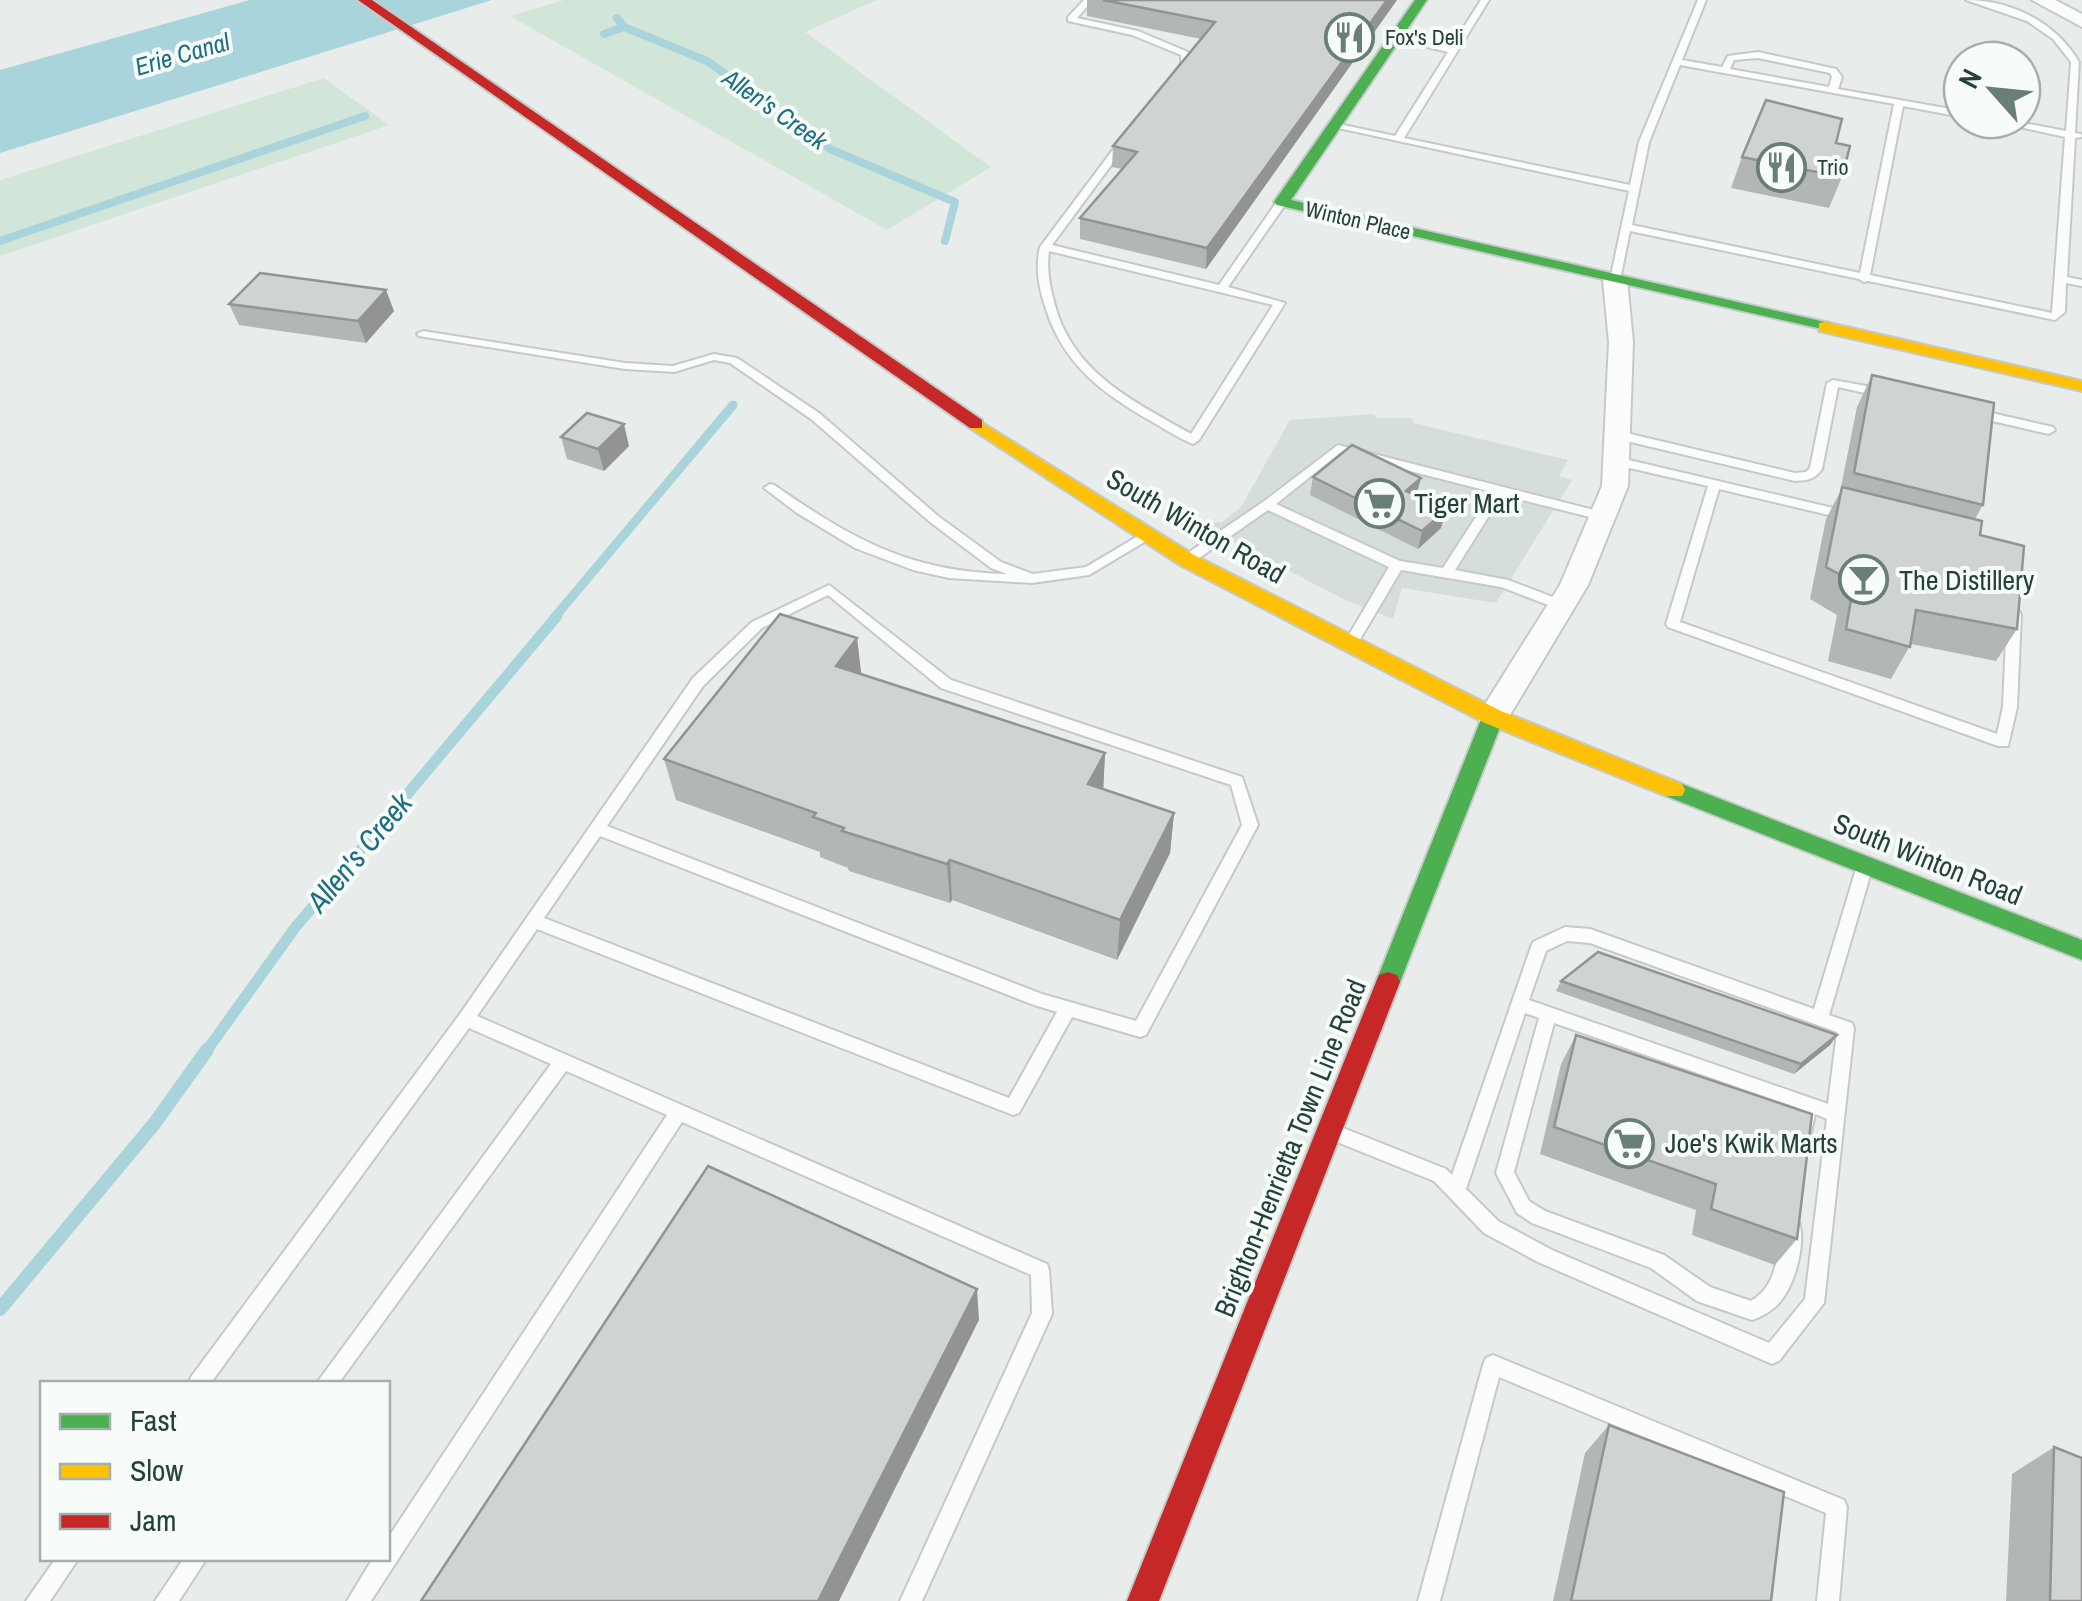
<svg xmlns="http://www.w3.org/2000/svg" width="2082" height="1601" viewBox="0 0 2082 1601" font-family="'Archivo Narrow',sans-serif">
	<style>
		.built { fill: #d6dedb }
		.green { fill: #d1e6d8 }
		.water { fill: #a9d4db }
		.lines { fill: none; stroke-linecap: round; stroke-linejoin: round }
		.stream-far3 { stroke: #a9d4db; stroke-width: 8 }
		.stream-far2 { stroke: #a9d4db; stroke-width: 9 }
		.stream-far1 { stroke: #a9d4db; stroke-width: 11 }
		.stream { stroke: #a9d4db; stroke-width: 14 }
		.lane-casing { stroke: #c5cac8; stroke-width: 4 }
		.street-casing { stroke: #c5cac8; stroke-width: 4 }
		.fast-casing { stroke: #c3cbc8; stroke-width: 4 }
		.slow-casing { stroke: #c3cbc8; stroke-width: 4 }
		.jam-casing { stroke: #c3cbc8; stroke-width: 4 }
		.lane { fill: #fcfcfc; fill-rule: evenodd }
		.street { fill: #fcfcfc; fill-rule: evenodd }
		.fast { fill: #4caf50; fill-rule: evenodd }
		.slow { fill: #ffc107; fill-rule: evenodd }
		.jam { fill: #c62828; fill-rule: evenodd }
		.wall { fill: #b2b6b5 }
		.shaded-wall { fill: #919493 }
		.building { fill: #cfd4d2; stroke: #919493; stroke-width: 2.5 }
		.labels { text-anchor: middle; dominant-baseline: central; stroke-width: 8; stroke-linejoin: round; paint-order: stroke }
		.far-poi-label { font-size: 22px; fill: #24423a; stroke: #f7fbf9; text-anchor: start }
		.far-street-label { font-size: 22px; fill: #24423a; stroke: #f7fbf9 }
		.far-water-label { font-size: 25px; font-style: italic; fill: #1c6f80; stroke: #f7fbf9 }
		.poi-label { font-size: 28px; fill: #24423a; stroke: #f7fbf9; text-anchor: start }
		.street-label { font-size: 28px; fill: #24423a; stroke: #f7fbf9 }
		.water-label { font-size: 30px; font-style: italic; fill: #1c6f80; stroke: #f7fbf9 }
	</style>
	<rect width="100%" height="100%" fill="#e8edeb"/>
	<path class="built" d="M1374,414L1376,418H1412L1414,423L1568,460L1559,476L1572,480L1496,603L1402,588L1393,619L1345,600L1196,522H1222L1241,507L1290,420Z"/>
	<path class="green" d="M564,0H877L805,32L991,167L887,230L510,16Z
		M324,78L389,125L0,256V180Z"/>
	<path class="water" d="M250,0H492L0,153V70Z"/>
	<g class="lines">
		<path class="stream-far3" d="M617,18L624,27L707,61L830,149L955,202L945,241
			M604,34L624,27
			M0,241L365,116"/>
		<path class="stream-far2" d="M554,618L733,405"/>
		<path class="stream-far1" d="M205,1053L294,929L557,616"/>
		<path class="stream" d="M0,1309L154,1124L207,1050"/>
		<defs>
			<path id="lane" d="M1084,0H1093L1077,18L1138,31L1188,52L1189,64L1182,75L1174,73L1181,64V55L1132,35L1068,21V17Z
				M1481,0H1489L1404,138L1630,185L1639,142L1698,0H1706L1682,60L1722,67L1728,56L1758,52L1836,69L1842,77L1838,89L1962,111V117L1903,106L1870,275L2052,313L2065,137L1988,120H2008L2066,131L2071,62L2053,39L2027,21L1966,0C2012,0 2056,23 2079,62L2075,133L2081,134L2082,137L2075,138L2067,277L2082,280V286L2066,283L2065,312L2055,320L1868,281L1864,282L1859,279L1630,231L1620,280L1611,282L1610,280L1629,191L1329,126L1334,123L1395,136L1448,52L1391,38L1395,35L1451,47ZM1758,58L1830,73L1832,77L1829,87L1730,69L1734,60ZM1680,65L1894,104L1860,273L1632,225L1649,142Z
				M1121,139L1129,141L1052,245L1219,285L1278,200L1287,202L1228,287L1285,303L1199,440L1193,444C1178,438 1165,429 1151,421C1103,394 1063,364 1046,309C1039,289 1035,268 1040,247ZM1049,251L1273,305L1191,434C1137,403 1078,376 1057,312C1051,292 1046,272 1049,251Z
				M423,331L625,363L673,366L714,354L737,358L819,413L938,516L1001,562L1033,574L1086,567L1145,532H1155L1156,535L1089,575L1032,583L949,578L913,570L855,548L797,513L764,488L770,484L774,485C852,539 910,572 1007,574L991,568L930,522L811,419L730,363L714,360L674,372L625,369L419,336L417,334Z
				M1833,380L1883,389L1889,393L1883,397L1838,387L1822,469C1814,480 1808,480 1795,481L1618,439L1612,435L1618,431L1795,473L1806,472L1810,468L1827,383Z
				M1974,409L2053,427L2055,430L2049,434L1970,416V410Z
				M1338,445L1606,513L1608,516L1602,520L1502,495L1455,570L1508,580L1566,602L1568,605L1566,608H1556L1501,587L1401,570L1355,648L1350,650L1343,645L1389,567L1268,510L1192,563H1182L1180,560L1182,557L1263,502ZM1340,453L1492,492L1443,568L1400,561L1276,504Z
				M1616,457L1850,512L1856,516L1850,520L1719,489L1680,622L1997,734L2003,707L2007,614L2009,611H2019L2021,614L2017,707L2008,746H1998L1668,627L1666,624L1708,486L1612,464L1610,461Z
				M829,585L951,680L1242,777L1258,825L1146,1035L1140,1037L1072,1017L1019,1113L1013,1115L537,929L477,1016L1047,1264L1049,1270L1052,1314L922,1601H900L1032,1313L1031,1275L682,1122L371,1601H347L373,1558H388V1538L667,1115L566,1071L338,1384H316L551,1064L469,1028L210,1384H188L191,1377L460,1014L693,678L752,622ZM828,595L941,688L1231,785L1242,825L1136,1021L1042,994L607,826L703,686L762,628ZM600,836L1034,1005L1057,1012L1009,1098L544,918Z
				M1864,863L1870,865L1872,869L1829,1015L1852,1023L1854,1028L1824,1303L1779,1361L1772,1364L1538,1262L1484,1233L1434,1181L1327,1138L1324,1132L1327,1126L1333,1124L1446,1169L1452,1175L1531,947L1533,942L1565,927L1590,929L1814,1009L1856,869L1858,865ZM1567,941L1590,943L1837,1032L1828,1104L1529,1000L1546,951ZM1525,1013L1539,1018L1496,1173L1517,1213L1532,1223L1651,1268L1697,1301L1752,1320C1763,1316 1772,1311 1780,1302C1795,1284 1806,1244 1799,1222L1792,1219L1785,1222C1774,1251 1782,1282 1751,1301L1710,1287L1664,1255L1545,1211L1529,1201L1514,1172L1554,1023L1798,1108L1795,1131L1798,1137L1804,1139L1810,1137L1815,1114L1827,1119L1805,1299L1769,1343L1552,1250L1498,1221L1466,1189Z
				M1493,1355L1844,1500L1847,1507L1839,1601H1817L1826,1513L1499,1377L1440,1601H1418L1483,1365L1486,1358Z
				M56,1558H79L50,1601H26Z
				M184,1558H207L179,1601H155Z"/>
			<path id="street" d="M2032,0H2055L2082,14V27Z
				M1615,273L1627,280L1633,342L1628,486L1588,585L1504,725L1493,728L1482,725L1477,717L1560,585L1602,486L1609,342L1603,280Z"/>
			<path id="fast" d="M1415,0H1427L1291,200L1825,322L1831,323V331L1277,205L1274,202Z
				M1493,709L1504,717L1400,982L1397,989L1388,992L1379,989L1376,982L1482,717Z
				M1674,781L2082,940V960L1666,796L1663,790L1666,784Z"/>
			<path id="slow" d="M1825,322L2082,381V391L1819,331V323Z
				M976,419L1194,555L1501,711L1682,784L1685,790L1682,796H1666L1485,723L1180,565L970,428V420Z"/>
			<path id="jam" d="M358,0H372L982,420V428H970Z
				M1388,972L1397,975L1400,982L1159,1601H1127L1376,982L1379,975Z"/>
		</defs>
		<use href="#lane" class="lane-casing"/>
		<use href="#street" class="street-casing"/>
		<use href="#fast" class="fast-casing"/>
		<use href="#slow" class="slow-casing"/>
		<use href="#jam" class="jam-casing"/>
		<use href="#lane" class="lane"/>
		<use href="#street" class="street"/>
		<use href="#fast" class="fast"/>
		<use href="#slow" class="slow"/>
		<use href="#jam" class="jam"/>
	</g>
	<path class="wall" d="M1087,0H1397L1206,269L1080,239V218L1122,169L1112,167L1113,146L1201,39L1087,16Z
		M1836,143L1842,177L1829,208L1731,188L1742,157Z
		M229,304L394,311L366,343L239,325Z
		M1872,375L1983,505L1975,519L2017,629L1996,661L1911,644L1891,679L1828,661L1837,615L1810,599L1826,519L1840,492L1857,407Z
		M561,437L629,446L604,471L567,459Z
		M1313,477L1417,496L1441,528L1418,549L1310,495Z
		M857,638L861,674L1105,753L1103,789L1174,813L1170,853L1117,960L952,900L950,903L849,871L848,868L820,857V852L676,800L664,759Z
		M1561,981L1837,1035L1830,1045L1794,1074L1556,991Z
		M1576,1035L1797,1239L1775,1265L1692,1235L1696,1210L1540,1154L1561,1064Z
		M1609,1425L1771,1601H1553L1585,1453Z
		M2054,1447L2082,1601H2006L2012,1474Z"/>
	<path class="shaded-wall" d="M1387,0H1397L1206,269L1207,248Z
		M386,290L394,311L366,343L358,321Z
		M624,424L629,446L604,471L598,449Z
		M1421,478L1416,496L1406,491Z
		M1446,510L1441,528L1418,549L1422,531Z
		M857,638L862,680L836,666Z
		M1105,753L1103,794L1088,784Z
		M1174,813L1170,853L1117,960L1120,920Z
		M950,860L952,900L950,903L947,864Z
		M1837,1035L1830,1045L1794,1074L1801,1064Z
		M977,1289L979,1320L839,1601H818Z"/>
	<path class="building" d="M1103,0H1387L1207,248L1080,218L1137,152L1113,146L1215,22Z
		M1766,100L1842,119L1836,143L1850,146L1842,177L1742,157Z
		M260,273L386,290L358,321L229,304Z
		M1872,375L1994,403L1983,505L1854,473Z
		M587,413L624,424L598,449L561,437Z
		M1352,445L1421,478L1406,491L1446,510L1422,531L1313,477Z
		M1842,487L1982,521L1980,535L2024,546L2017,629L1916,610L1910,647L1846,629L1854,582L1826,567Z
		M780,614L857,638L836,666L1105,753L1088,784L1174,813L1120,920L950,860L947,864L842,831L844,828L813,817L816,813L664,759Z
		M1598,952L1837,1035L1801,1064L1561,981Z
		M1576,1035L1812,1114L1797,1239L1711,1209L1716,1184L1554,1127Z
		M708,1166L977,1289L818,1601H421Z
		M1609,1425L1784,1492L1771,1601H1571Z
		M2054,1447L2082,1458V1601H2050Z"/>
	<defs>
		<symbol id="restaurant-ring" viewBox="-11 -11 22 22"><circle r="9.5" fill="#f7fbf9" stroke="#697e78" stroke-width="1.5"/><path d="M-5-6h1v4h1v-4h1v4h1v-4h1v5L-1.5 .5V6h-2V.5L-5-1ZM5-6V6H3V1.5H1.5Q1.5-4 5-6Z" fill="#697e78"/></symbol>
		<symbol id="supermarket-ring" viewBox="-11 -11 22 22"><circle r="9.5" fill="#f7fbf9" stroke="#697e78" stroke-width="1.5"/><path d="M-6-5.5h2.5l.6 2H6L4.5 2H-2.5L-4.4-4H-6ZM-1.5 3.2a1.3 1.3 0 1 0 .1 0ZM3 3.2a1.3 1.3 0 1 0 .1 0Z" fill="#697e78"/></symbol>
		<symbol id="bar-ring" viewBox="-11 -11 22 22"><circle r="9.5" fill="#f7fbf9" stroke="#697e78" stroke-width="1.5"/><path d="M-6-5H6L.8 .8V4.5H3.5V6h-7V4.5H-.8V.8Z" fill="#697e78"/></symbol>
	</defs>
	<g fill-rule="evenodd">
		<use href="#restaurant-ring" x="1322" y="10" width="55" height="55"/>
		<use href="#restaurant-ring" x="1754" y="140" width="55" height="55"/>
		<use href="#supermarket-ring" x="1352" y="476" width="55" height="55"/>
		<use href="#bar-ring" x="1836" y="552" width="55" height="55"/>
		<use href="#supermarket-ring" x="1602" y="1116" width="55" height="55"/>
	</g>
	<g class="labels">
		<g class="far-poi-label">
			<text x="1385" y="37">Fox's Deli</text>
			<text x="1817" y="167">Trio</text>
		</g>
		<g class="far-street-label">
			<text transform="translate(1358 220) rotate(13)">Winton Place</text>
		</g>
		<g class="far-water-label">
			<text transform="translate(182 54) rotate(-16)">Erie Canal</text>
			<text transform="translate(775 109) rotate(35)">Allen's Creek</text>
		</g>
		<g class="poi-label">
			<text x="1414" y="503">Tiger Mart</text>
			<text x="1899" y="580">The Distillery</text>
			<text x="1665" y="1143">Joe's Kwik Marts</text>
		</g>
		<g class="street-label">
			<text transform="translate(1196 526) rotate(30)">South Winton Road</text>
			<text transform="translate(1928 859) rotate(22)">South Winton Road</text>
			<text transform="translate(1290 1148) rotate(-68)">Brighton-Henrietta Town Line Road</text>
		</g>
		<g class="water-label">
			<text transform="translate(359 852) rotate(-50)">Allen's Creek</text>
		</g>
	</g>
	<rect x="40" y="1381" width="350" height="180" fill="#f7fbf9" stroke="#a3b1ad" stroke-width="2.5"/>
	<rect x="60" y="1414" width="50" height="15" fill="#4caf50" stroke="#a3b1ad" stroke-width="2.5"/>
	<text x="130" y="1431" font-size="30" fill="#24423a">Fast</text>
	<rect x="60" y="1464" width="50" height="15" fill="#ffc107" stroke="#a3b1ad" stroke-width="2.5"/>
	<text x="130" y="1481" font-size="30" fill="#24423a">Slow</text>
	<rect x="60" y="1514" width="50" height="15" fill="#c62828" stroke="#a3b1ad" stroke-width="2.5"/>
	<text x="130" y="1531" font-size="30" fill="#24423a">Jam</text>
	<g transform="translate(1992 90) rotate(297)"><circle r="48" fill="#f7fbf9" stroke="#a3b1ad" stroke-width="2.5"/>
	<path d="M0-8L18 38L0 25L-18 38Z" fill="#697e78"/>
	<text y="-15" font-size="28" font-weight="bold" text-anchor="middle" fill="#24423a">N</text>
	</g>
</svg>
